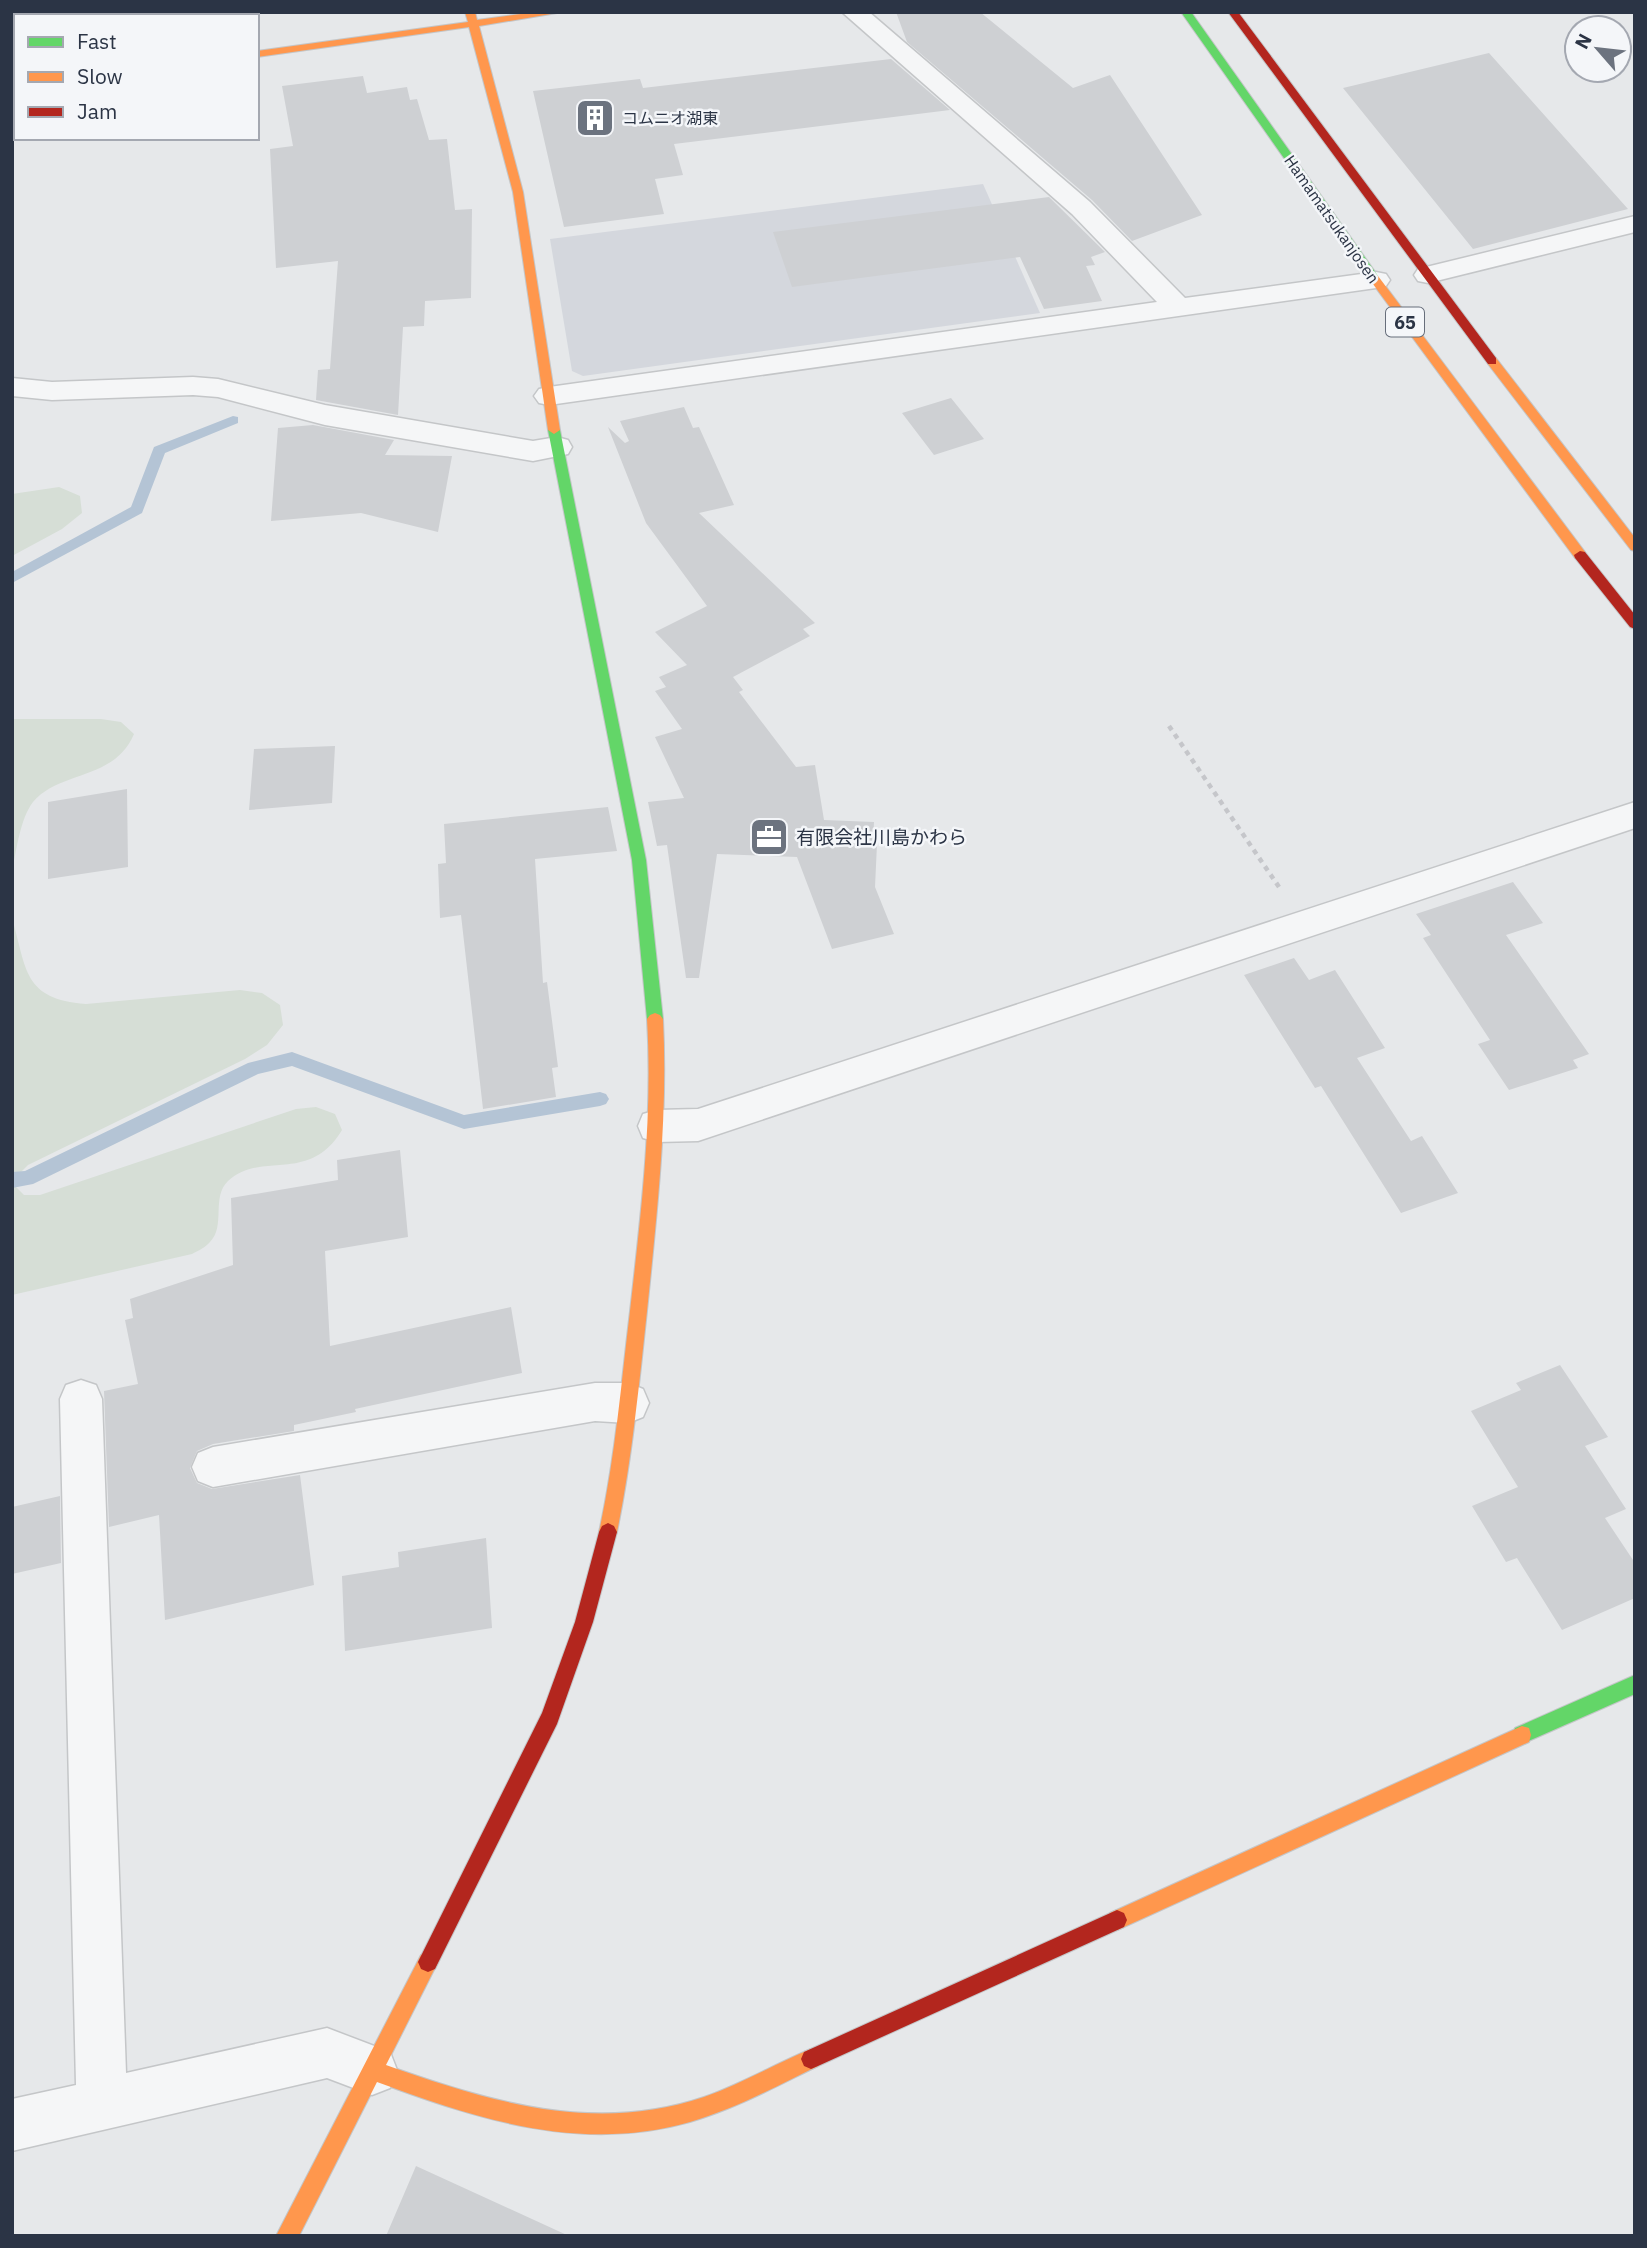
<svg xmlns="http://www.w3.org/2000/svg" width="1647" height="2248" viewBox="0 0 1647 2248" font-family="'IBM Plex Sans','Noto Sans JP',sans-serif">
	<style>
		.built { fill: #d4d7dd }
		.green { fill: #d6ded6 }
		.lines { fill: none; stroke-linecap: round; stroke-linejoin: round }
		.stream { fill: #b4c4d5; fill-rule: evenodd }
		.building { fill: #ced0d3 }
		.street-casing { stroke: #c4c6c8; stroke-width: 3 }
		.fast-casing { stroke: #c4c6c8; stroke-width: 2 }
		.slow-casing { stroke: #c4c6c8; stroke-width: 2 }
		.jam-casing { stroke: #c4c6c8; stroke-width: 2 }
		.path { stroke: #c5c6ca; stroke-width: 4.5; stroke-dasharray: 5 5; stroke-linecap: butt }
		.street { fill: #f5f6f7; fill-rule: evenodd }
		.fast { fill: #63d668; fill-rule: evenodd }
		.slow { fill: #ff974d; fill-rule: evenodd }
		.jam { fill: #b3261e; fill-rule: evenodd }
		.labels { text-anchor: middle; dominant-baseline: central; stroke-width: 5; stroke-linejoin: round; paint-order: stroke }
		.far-poi-label { font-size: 16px; fill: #2b3445; stroke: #f4f6f9; text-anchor: start }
		.far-street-label { font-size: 16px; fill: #2b3445; stroke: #f4f6f9 }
		.shield { fill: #f4f6f9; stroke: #676e7b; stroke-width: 2 }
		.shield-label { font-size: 18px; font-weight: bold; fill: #2b3445 }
		.poi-label { font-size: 19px; fill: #2b3445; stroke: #f4f6f9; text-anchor: start }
	</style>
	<rect width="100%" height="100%" fill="#e6e8ea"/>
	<path class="built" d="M983,184L1040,313L583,376L572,371L550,239Z"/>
	<path class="green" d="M59,487L80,496L82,513L62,529L12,556V494Z
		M12,719H101L121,722L134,734C114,781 60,770 33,802C20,819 17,849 12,870Z
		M12,918C27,970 23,999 86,1004L240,990L262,993L280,1005L283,1025L267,1045L245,1059L28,1165L18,1175L16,1187L24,1195H40L296,1109L316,1107L335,1114L342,1130C309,1185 262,1150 228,1181C211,1197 226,1226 210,1242C206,1247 198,1251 192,1254L12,1295Z"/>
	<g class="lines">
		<path class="stream" d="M233,416L238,417V423L165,453L142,513L12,583V572L131,507L154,447Z
			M292,1052L464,1115L600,1092L606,1094L609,1099L606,1104L600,1106L464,1129L292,1066L258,1074L33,1184L12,1188V1172L25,1171L248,1063Z"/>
	</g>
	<path class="building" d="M896,12H980L1073,88L1110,75L1202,215L1132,241L1092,200L907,42Z
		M1489,53L1628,209L1473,249L1343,88Z
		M891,59L950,110L674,144L683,175L655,179L664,214L564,227L533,91L640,79L643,88Z
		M363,76L367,93L407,87L410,100L417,99L429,140L447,139L455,210L472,209L471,298L425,301L424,326L403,327L398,415L316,400L318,370L330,369L338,261L276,268L270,149L293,146L282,86Z
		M1049,197L1105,252L1091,257L1095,265L1086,266L1102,301L1044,309L1020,257L792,287L773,232Z
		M951,398L984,439L934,455L902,413Z
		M684,407L693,428L699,427L734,505L699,513L815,623L803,629L810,636L733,677L743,690L739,692L796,767L815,765L824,820L874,822L873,844H877L875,887L894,934L832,949L797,857L717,854L699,978H686L667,845L657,846L648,802L684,798L655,737L682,729L655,691L666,687L659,677L687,665L655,632L707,606L646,523L608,427L625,443L629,441L620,421Z
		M313,425L394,440L385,455L452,456L438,532L361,513L271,521L278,428Z
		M335,746L332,803L249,810L254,749Z
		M127,789L128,867L48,879V802Z
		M608,807L617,851L535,859L543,983L547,982L558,1067L552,1068L556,1097L483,1109L461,915L440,918L438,864L446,863L444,824Z
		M1513,882L1543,923L1506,935L1589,1054L1573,1060L1578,1068L1509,1090L1478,1044L1490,1040L1423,938L1431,935L1416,914Z
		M1294,958L1309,980L1335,970L1385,1048L1357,1058L1411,1141L1422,1136L1458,1193L1401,1213L1321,1086L1315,1088L1244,975Z
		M400,1150L408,1237L325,1251L330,1346L511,1307L522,1373L355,1409L356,1412L294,1425V1431L213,1444L197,1451L190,1468L197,1483L212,1489L300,1475L314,1585L165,1620L159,1515L109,1527L104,1391L138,1384L125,1320L133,1318L130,1299L233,1265L231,1198L338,1180L337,1160Z
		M1560,1365L1608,1437L1585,1446L1626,1509L1605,1518L1635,1563V1598L1562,1630L1517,1558L1506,1562L1472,1506L1518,1487L1471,1411L1521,1390L1516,1383Z
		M60,1496L61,1563L12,1574V1507Z
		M486,1538L492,1628L345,1651L342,1576L399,1567L398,1552Z
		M416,2166L569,2236H386Z"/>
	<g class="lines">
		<defs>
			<path id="street" d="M842,12H869L1090,202L1185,298L1376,272L1386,274L1390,280L1386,286L1376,288L549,405L539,403L534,396L539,389L549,387L1157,302L1072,214Z
				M1635,216V232L1428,283L1418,281L1414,275L1418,269Z
				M193,377L218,379L325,405L533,441L557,437L568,440L572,447L568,454L533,461L325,425L218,397L193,395L52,400L12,396V378L52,382Z
				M1635,802V828L698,1141L657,1142L643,1138L638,1126L643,1114L657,1110L698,1109Z
				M81,1380L96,1385L102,1399L126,2073L327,2028L390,2052L397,2070L390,2088L372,2095L327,2078L12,2151V2099L76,2085L60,1399L66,1385Z
				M595,1383H628L643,1389L649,1403L643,1417L628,1423L595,1421L213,1487L198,1481L192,1467L198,1453L213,1447Z"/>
			<path id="fast" d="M1181,12H1191L1378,276V280H1370Z
				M554,426L560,430L646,860L663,1019L660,1023H650L647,1019L632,860L548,430Z
				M1635,1675V1694L1522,1744L1515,1742L1513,1735L1515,1728Z"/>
			<path id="slow" d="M465,12H475L477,20L535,12H563L479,26L523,192L560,430L554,434L548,430L513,192L469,27L257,57V51L468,22Z
				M1374,275L1378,276L1585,552V558H1575L1370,280V276Z
				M1492,357L1496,358L1635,538V551L1631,550L1488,364V358Z
				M655,1013L660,1015L663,1019C668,1117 657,1213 647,1311C639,1385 632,1459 617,1532L614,1538L608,1541L602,1538L599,1532C615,1459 621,1385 630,1311C641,1214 653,1117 647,1019L650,1015Z
				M1522,1726L1529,1728L1531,1735L1529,1742L1124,1927L1117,1930L1110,1927L1107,1920L1110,1913Z
				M428,1952L435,1955L438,1962L386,2065C490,2102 595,2134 704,2097C741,2084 775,2064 811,2049L818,2052L821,2059L818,2066C777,2086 735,2109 690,2122C582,2153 480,2120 377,2082L299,2236H276L421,1955Z"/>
			<path id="jam" d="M1228,12H1238L1496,358V364H1488Z
				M16,86V92L12,93V87Z
				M1580,551L1585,552L1635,615V629L1630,627L1575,558L1574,555Z
				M608,1523L614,1526L617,1532L593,1622L557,1724L435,1969L428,1972L421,1969L418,1962L542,1713L575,1622L599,1532L602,1526Z
				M1117,1910L1124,1913L1127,1920L1124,1927L818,2066L811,2069L804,2066L801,2059L804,2052Z"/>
		</defs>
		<use href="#street" class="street-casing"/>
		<use href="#fast" class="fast-casing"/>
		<use href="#slow" class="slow-casing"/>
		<use href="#jam" class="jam-casing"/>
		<path class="path" d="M1169,726L1279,887"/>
		<use href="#street" class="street"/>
		<use href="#fast" class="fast"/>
		<use href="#slow" class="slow"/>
		<use href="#jam" class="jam"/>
	</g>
	<defs>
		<symbol id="building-square" viewBox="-11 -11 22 22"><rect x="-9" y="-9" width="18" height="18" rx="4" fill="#6c737f" stroke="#f4f6f9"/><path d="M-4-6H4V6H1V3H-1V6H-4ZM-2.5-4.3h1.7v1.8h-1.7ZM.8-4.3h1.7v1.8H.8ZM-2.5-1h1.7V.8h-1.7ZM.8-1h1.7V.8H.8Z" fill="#fff"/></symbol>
		<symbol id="office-square" viewBox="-11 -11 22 22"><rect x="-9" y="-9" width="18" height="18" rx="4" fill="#6c737f" stroke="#f4f6f9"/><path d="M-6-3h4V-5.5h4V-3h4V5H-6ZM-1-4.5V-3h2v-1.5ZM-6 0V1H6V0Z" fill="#fff"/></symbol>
	</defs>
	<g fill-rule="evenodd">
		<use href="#building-square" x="573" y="96" width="44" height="44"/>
		<use href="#office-square" x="747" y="815" width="44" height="44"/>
	</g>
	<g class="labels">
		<g class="far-poi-label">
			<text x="622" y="118">コムニオ湖東</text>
		</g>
		<g class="far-street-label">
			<text transform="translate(1332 219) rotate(55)">Hamamatsukanjosen</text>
		</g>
		<rect class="shield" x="1386" y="307.5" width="38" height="29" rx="5"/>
		<g class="shield-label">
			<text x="1405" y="322">65</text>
		</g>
		<g class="poi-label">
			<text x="796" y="837">有限会社川島かわら</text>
		</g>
	</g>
	<rect width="1647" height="2248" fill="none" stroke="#2b3445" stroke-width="28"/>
	<rect x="14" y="14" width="245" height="126" fill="#f4f6f9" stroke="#a4a8b1" stroke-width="2"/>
	<rect x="28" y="37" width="35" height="10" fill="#63d668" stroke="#a4a8b1" stroke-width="2"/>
	<text x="77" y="49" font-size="21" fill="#2b3445">Fast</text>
	<rect x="28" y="72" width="35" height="10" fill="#ff974d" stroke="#a4a8b1" stroke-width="2"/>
	<text x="77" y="84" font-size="21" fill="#2b3445">Slow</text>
	<rect x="28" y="107" width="35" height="10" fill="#b3261e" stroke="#a4a8b1" stroke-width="2"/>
	<text x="77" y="119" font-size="21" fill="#2b3445">Jam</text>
	<g transform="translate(1598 49) rotate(298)"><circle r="33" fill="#f4f6f9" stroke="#a4a8b1" stroke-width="2"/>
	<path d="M0-5L12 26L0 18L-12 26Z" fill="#6c737f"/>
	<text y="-10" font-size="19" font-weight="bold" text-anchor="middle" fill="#2b3445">N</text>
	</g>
</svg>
